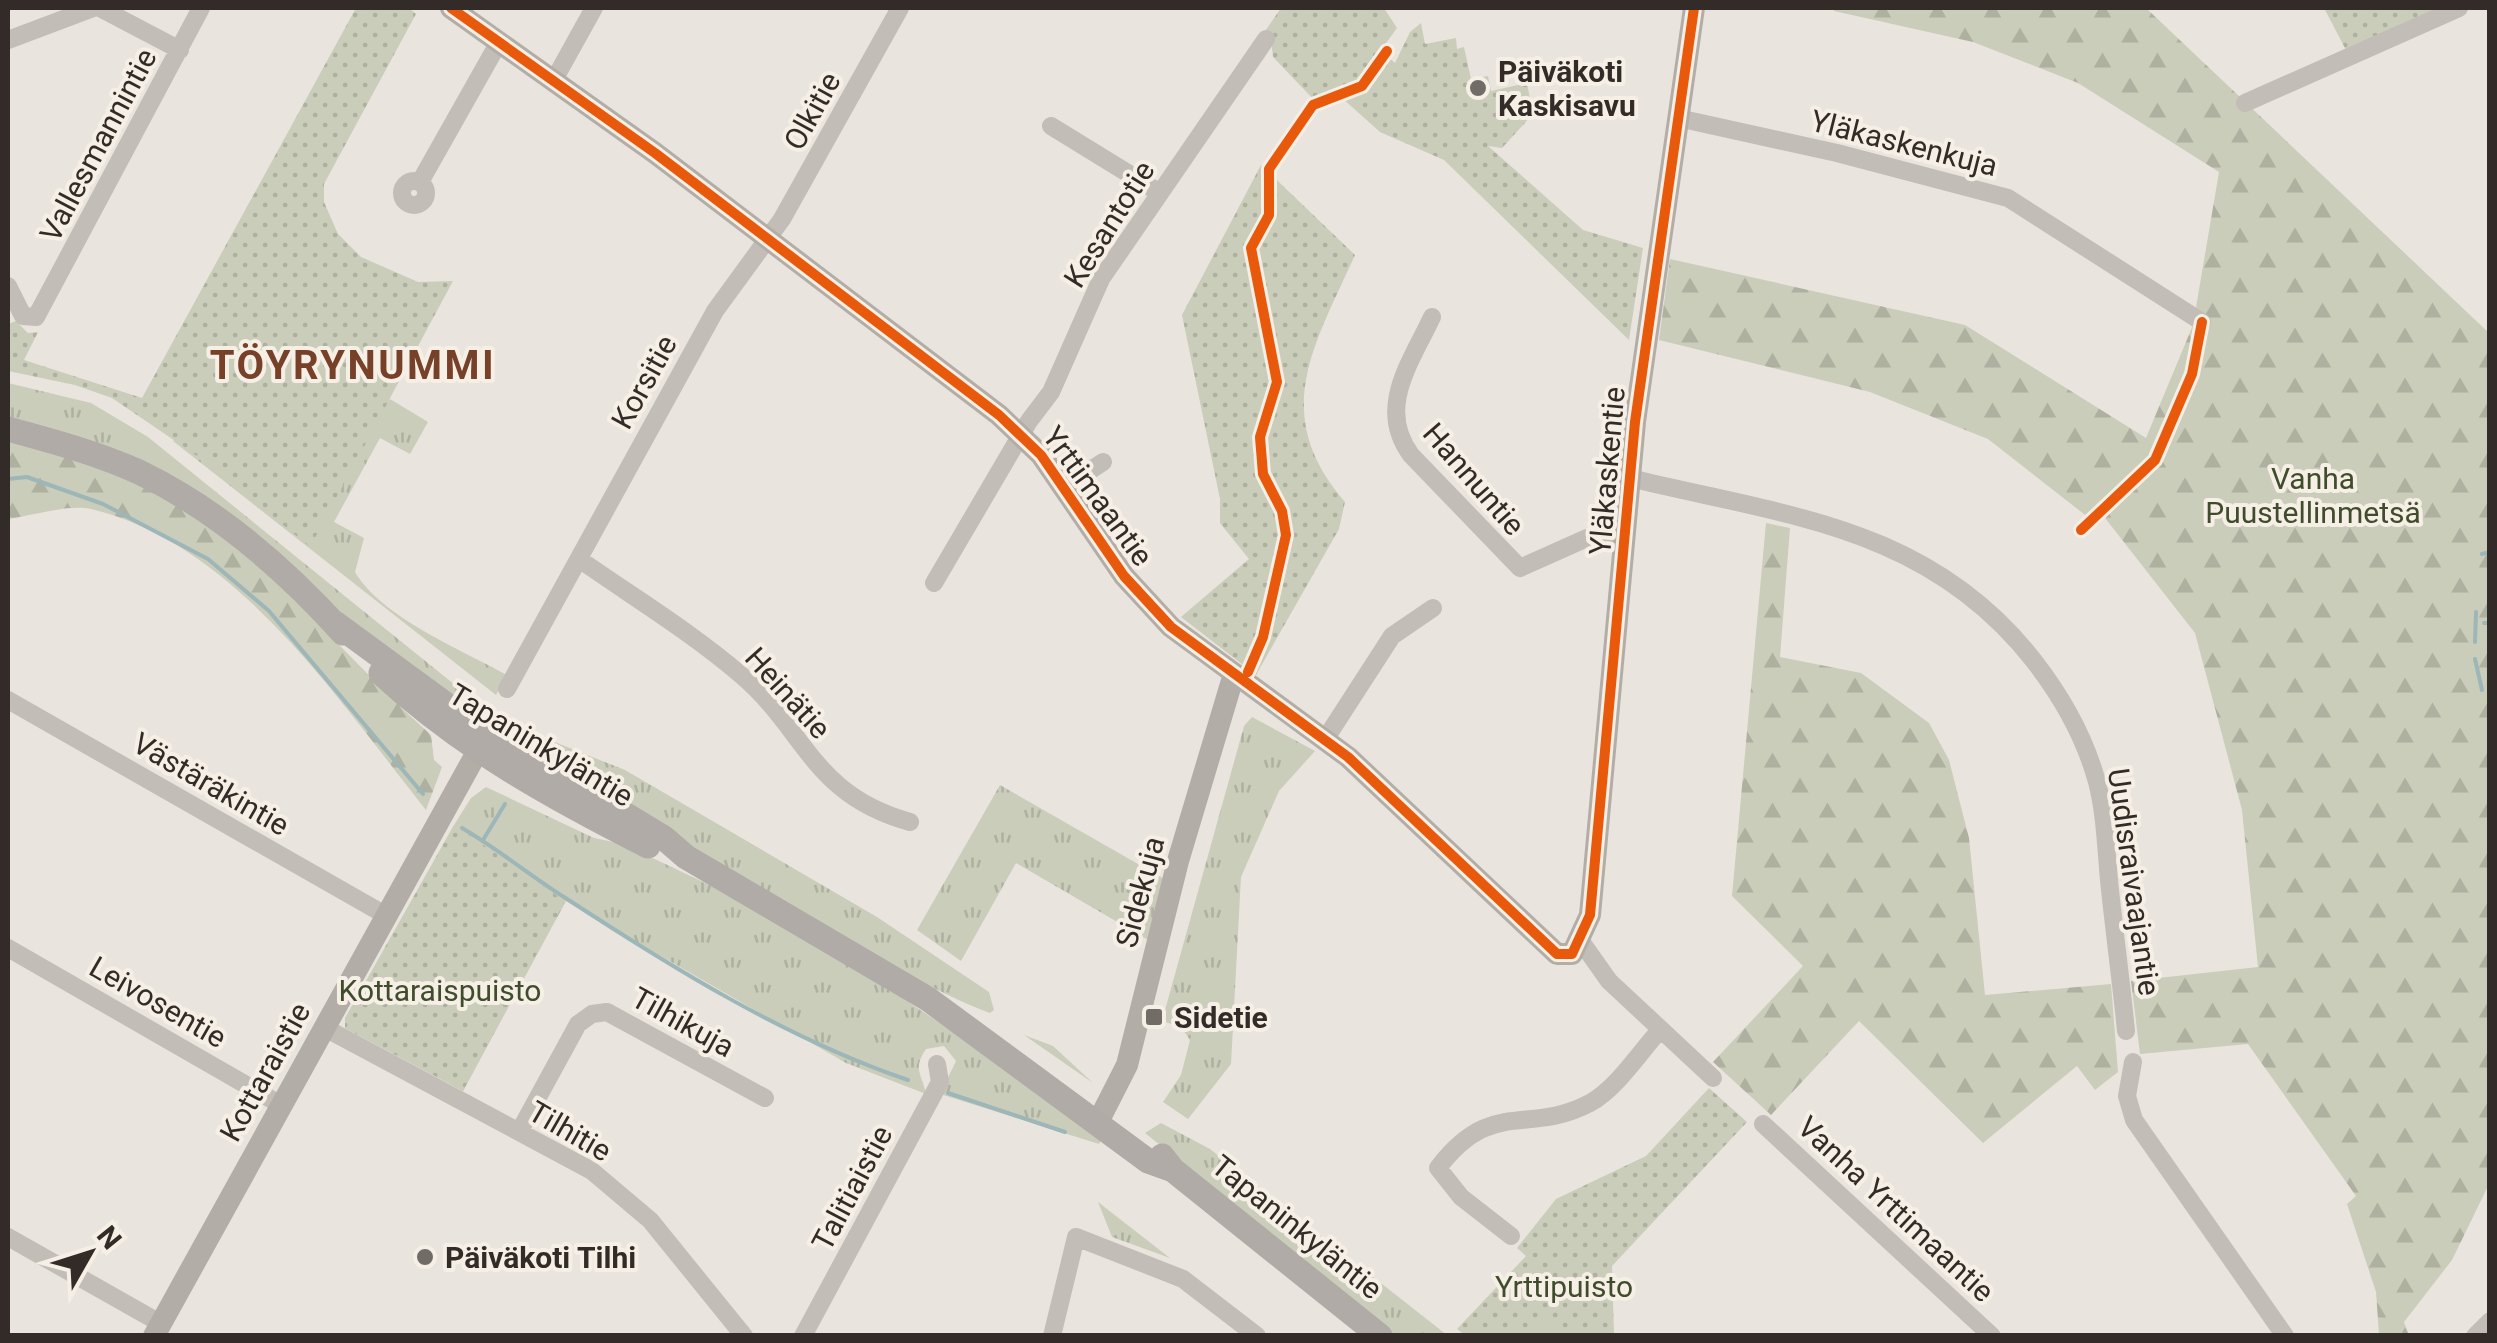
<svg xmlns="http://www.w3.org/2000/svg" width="2497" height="1343" viewBox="0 0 2497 1343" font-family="Roboto,sans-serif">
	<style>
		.grass { fill: url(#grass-tufts) }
		.forest { fill: url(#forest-firs) }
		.park { fill: url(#park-dots) }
		.pitch { fill: #cacdba }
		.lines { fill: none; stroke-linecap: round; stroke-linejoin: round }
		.stream { stroke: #9db6b8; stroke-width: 4 }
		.street { stroke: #c2bdb7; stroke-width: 18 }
		.secondary { stroke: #b3ada8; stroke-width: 22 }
		.primary { stroke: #b0aba7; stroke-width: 25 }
		.cycleway-casing { stroke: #f6efe5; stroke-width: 16 }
		.cycleway { stroke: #e8590c; stroke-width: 10 }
		.poi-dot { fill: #726c67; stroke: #f6efe5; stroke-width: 4 }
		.labels { text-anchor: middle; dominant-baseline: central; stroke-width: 8; stroke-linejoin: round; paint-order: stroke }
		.poi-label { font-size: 30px; font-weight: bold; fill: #322b27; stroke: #f6efe5; text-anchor: start }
		.street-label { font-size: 30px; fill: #322b27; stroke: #f6efe5 }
		.park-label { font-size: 30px; fill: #404d2d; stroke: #f6efe5 }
		.district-label { font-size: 40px; font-weight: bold; letter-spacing: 2.5px; fill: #774029; stroke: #f6efe5 }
	</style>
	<defs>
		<pattern id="grass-tufts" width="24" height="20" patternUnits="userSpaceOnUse" patternTransform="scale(2.5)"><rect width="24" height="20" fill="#cacdba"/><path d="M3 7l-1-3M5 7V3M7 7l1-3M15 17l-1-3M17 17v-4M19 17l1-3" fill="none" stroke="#aeb0a0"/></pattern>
		<pattern id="forest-firs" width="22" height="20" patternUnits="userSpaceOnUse" patternTransform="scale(2.5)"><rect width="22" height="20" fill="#cacdba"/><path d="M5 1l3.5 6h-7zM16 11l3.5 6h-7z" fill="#aeb0a0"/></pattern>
		<pattern id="park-dots" width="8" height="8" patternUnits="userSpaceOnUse" patternTransform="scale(2.5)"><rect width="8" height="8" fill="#cacdba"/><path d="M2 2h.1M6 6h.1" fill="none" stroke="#aeb0a0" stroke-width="1.8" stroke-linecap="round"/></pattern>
	</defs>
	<rect width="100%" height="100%" fill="#eae4de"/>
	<path class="grass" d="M8,383L91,403L148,437L455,685L461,692L460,700L124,454L8,419Z
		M390,399L428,422L410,454L380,438L334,522L364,538L355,572C381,617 462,650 507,675L496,695L173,441L186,424L350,448Z
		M474,703L542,737L625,770L877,917L989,992L994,1010L990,1013C928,990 871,952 814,919C697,851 582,780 469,706Z
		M1252,717L1315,751L1279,791L1241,877L1231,1064L1188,1119L1163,1102L1181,1075L1190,1040L1181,1027L1162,1021L1244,726Z
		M1000,785L1166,880L1150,941L1016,863L961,961L917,930Z
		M486,787L594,838L623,844L718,889L869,975L1104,1135L1099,1144L940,1094L956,1061L944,1046L926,1049C912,1070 922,1073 926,1094L846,1063L566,901L463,1091L345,1028V1018H351L454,825L471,798Z
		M1024,1035L1053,1046L1093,1083Z
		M1161,1123L1210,1149L1447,1335H1395L1145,1133Z
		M1098,1202L1170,1258L1112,1237Z"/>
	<path class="forest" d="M1834,8H2146L2489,333V1184L2452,1260L2404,1322L2409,1335H2379L2376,1292L2347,1204L2356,1196L2248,1044L2140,1054L2131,981L2258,967L2242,810L2195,633L2105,518L2098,525L1988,439L1870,392L1659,340L1670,259L1965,325L2146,438L2193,325L2219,172L2078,83L1973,42L1834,11Z
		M8,441C41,450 79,455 111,468C241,523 329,643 431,735L434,760L442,767L426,810C339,701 236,543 91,509C68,504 31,516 8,519Z
		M1766,523L1790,528L1780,657L1861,673L1929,723L1949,760L1969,838L1985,995L2111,984L2118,1072L2095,1090L2077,1066L1983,1143L1859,1021L1771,1115L1713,1062L1803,966L1732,896Z"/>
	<path class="park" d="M356,8H409L416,14L324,184V202L338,234L361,257L418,282L453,281L310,547L209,464L112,398L75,385L8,371V324L16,321L28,333L38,332L24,360L142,398Z
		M1281,8H1384L1397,28L1381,50L1395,63L1410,32L1421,23L1425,44L1456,38L1457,49L1464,47L1471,79L1488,76L1491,91L1527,83L1533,114L1502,148L1488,146L1583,230L1643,248L1629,340L1444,160L1380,132L1342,98L1318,104L1273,57L1271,40L1263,34Z
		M2324,8H2443L2347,52Z
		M1261,165L1355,255C1314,346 1269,414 1345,502L1339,529L1256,675L1181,617L1249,559L1220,523V499L1182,315Z
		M454,825L565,901L463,1091L345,1028V1018Z
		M1709,1088L1747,1122L1612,1266L1614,1335L1466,1336L1457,1329L1526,1256L1517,1248L1556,1199L1646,1156Z"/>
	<path class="pitch" d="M1549,1314L1567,1335H1529L1527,1333Z"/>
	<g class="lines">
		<path class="stream" d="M8,479L27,477L103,504L208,559L269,611L423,794
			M2482,554L2490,552
			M2484,623H2490
			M2475,642L2476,612
			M2475,659L2482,690
			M462,828C498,849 529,875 564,897C671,967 787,1039 908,1080
			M483,840L505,804
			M948,1093L1065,1132"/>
		<path class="street" d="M100,8L180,50
			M8,40L93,8
			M554,80L594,8
			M2245,103L2459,8
			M1678,118L1837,153L2008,198L2202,322
			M1051,126L1160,193
			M402 193a12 12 0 1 1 24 0a12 12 0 1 1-24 0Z
			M420,182L499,42
			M8,286L23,316L36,317L201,8
			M1432,317C1411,362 1376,408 1411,455L1520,568L1587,538L1625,537
			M1630,478C1786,516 1929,526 2034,661C2062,697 2085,738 2097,782C2105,813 2106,847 2109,880C2114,930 2121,980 2126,1031
			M1065,487L1103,462
			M579,559C633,597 691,632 741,675C806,730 812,795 910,822
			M934,583L1029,421L1051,392L1101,279L1266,39
			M507,689L715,311L782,219L900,8
			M8,700L387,916
			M1326,738L1392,636L1433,608
			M1580,940L1609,981L1713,1078
			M8,948L281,1105
			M325,1028L592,1171L650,1220L744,1336
			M2133,1062L2127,1096L2134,1120L2285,1336
			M1763,1124L1992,1336
			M519,1132L578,1024L592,1014L607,1012L765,1098
			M1511,1236L1461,1197L1438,1168C1492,1097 1527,1136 1590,1103C1617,1088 1639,1053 1660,1030
			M8,1237L160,1323
			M803,1336L940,1082L937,1064
			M1052,1336L1076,1237L1183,1279L1257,1336
			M2475,1336L2490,1321"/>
		<path class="secondary" d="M451,8L655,153L999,415L1041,455L1124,576L1171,627L1348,757L1557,954H1572L1590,915L1635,422L1694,8
			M1098,1122L1127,1065L1178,861L1234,674
			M154,1336L486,736"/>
		<path class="primary" d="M8,429C52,441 97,453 139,472C216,509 286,570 343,633
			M335,623L459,714L664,838L686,857L928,999L1148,1161L1173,1170
			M381,673C461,747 551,797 648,846
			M1162,1156L1173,1170L1380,1336"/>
		<defs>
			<path id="cycleway" d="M451,8L655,153L999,415L1041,455L1124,576L1171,627L1348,757L1557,954H1572L1590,915L1635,422L1694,8
				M2081,530L2155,460L2192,374L2202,322
				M1248,672L1263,637L1286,535L1282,511L1263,474L1260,437L1277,382L1251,248L1269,215V169L1313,105L1362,86L1387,51"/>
		</defs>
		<use href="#cycleway" class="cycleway-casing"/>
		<use href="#cycleway" class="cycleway"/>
	</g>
	<g class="poi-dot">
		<circle cx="1478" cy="88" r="10"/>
		<rect x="1144" y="1007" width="20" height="20" rx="5"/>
		<circle cx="425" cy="1257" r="10"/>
	</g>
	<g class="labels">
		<g class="poi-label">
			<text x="1498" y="71">Päiväkoti<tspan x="1498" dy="34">Kaskisavu</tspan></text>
			<text x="1174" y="1017">Sidetie</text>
			<text x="445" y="1257">Päiväkoti Tilhi</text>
		</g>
		<g class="street-label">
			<text transform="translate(812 111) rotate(-61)">Olkitie</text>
			<text transform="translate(1904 143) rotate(14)">Yläkaskenkuja</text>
			<text transform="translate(98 145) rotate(-62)">Vallesmannintie</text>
			<text transform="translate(1109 224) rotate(-58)">Kesantotie</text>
			<text transform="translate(644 382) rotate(-61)">Korsitie</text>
			<text transform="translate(1607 471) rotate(-85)">Yläkaskentie</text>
			<text transform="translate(1474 479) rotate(49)">Hannuntie</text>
			<text transform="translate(1098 496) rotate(54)">Yrttimaantie</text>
			<text transform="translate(788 693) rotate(48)">Heinätie</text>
			<text transform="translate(541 745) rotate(31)">Tapaninkyläntie</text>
			<text transform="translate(211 784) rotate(30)">Västäräkintie</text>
			<text transform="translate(2134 882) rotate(82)">Uudisraivaajantie</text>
			<text transform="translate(1140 892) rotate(-75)">Sidekuja</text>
			<text transform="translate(158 1002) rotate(30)">Leivosentie</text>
			<text transform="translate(683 1022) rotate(29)">Tilhikuja</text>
			<text transform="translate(265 1072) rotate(-61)">Kottaraistie</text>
			<text transform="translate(570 1131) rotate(30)">Tilhitie</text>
			<text transform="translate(852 1188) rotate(-62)">Talitiaistie</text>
			<text transform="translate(1896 1209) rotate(43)">Vanha Yrttimaantie</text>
			<text transform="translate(1297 1227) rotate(39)">Tapaninkyläntie</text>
		</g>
		<g class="park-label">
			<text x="2313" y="478">Vanha<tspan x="2313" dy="34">Puustellinmetsä</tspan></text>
			<text x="440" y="990">Kottaraispuisto</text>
			<text x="1564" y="1286">Yrttipuisto</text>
		</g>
		<g class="district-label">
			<text x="353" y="365">TÖYRYNUMMI</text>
		</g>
	</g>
	<rect width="2497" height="1343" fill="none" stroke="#322b27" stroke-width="20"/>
	<g transform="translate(90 1253) rotate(51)" stroke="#f6efe5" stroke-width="8" paint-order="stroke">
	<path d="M0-8L18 38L0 25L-18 38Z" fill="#322b27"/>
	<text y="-15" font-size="28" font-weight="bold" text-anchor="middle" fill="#322b27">N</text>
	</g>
</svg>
